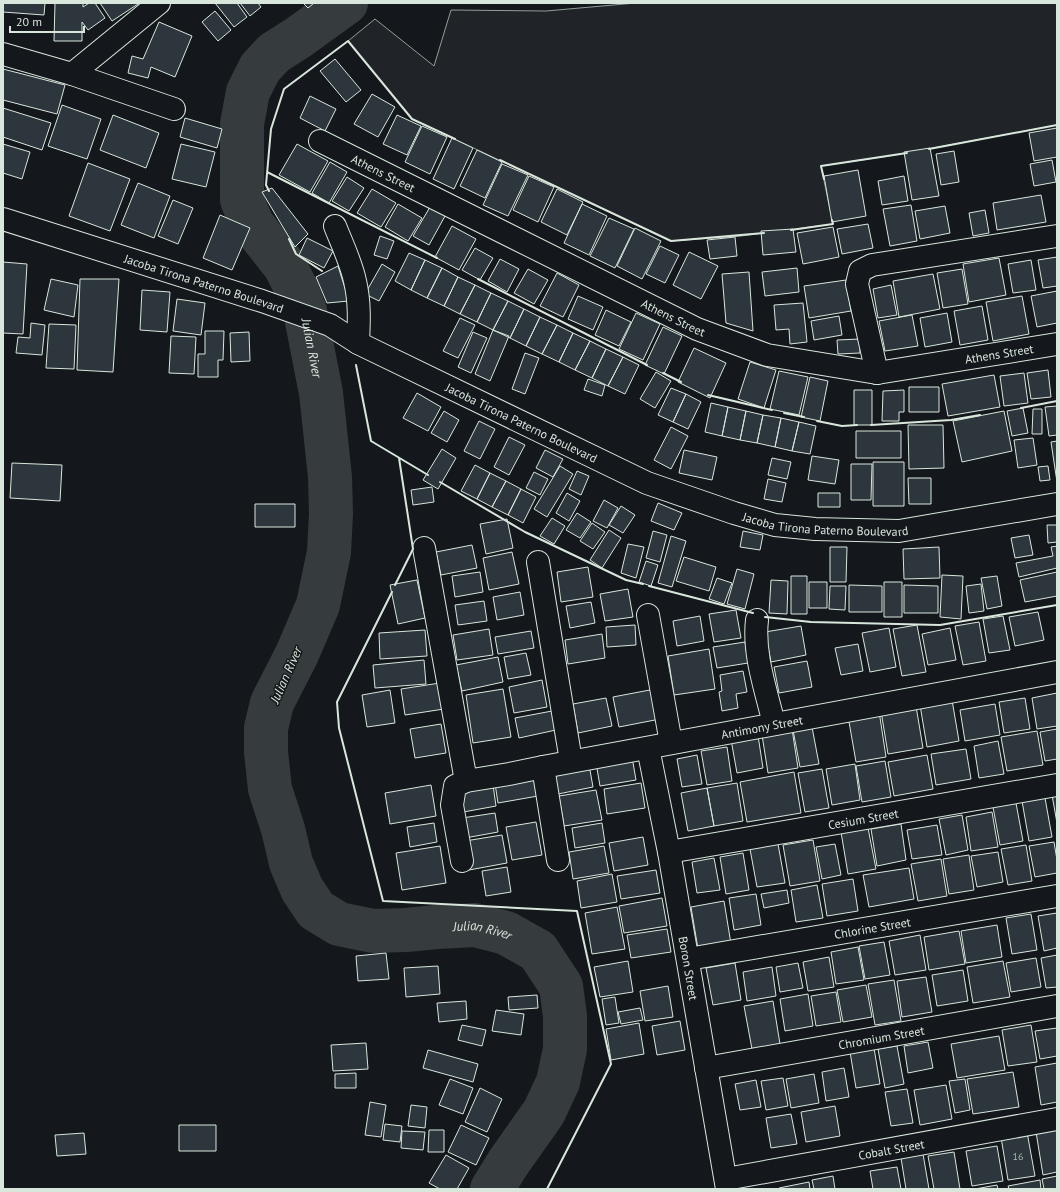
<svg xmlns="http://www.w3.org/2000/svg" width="1060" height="1192" viewBox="0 0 1060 1192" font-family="'PT Sans',sans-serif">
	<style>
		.green { fill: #202428; stroke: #939e99 }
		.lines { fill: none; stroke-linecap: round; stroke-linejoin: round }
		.river { stroke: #363b3e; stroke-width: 44 }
		.building { fill: #2c363c; stroke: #d8e6dc }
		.minor-casing { stroke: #d8e6dc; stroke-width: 24 }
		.minor { stroke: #14181c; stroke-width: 22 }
		.wall { stroke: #d8e6dc; stroke-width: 2 }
		.labels { text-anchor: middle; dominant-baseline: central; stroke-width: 3; stroke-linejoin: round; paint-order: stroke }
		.number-label { font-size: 10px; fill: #adbab4 }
		.street-label { font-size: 12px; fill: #d8e6dc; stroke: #14181c }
		.water-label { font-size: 13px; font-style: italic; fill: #d8e6dc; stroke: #14181c }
	</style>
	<rect width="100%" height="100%" fill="#14181c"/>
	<path class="green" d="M636,3H1057V125L889,156L821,166L833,224L741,236L671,241L412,119L348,41L375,19L434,66L451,10L546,11Z"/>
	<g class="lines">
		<path class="river" id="s1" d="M346,3L299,37L274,53L260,68L248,92L242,124V200L252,224L285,266L297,290L305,311L321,393L330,477L331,514L329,552L318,605L297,654L272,703L266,728V752L270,789L283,829L291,863L302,889L316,910L339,924L373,931L406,930L437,927L475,925L506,933L538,951L561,986L565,1016V1049L558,1082L544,1112L508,1163L492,1189"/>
	</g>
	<path class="building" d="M3,3H45L44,15L3,12Z
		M55,3H83V7L89,3H95L105,18L88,30L82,22V41H54Z
		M100,3H138V4L112,21Z
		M215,3H237L247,17L234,27Z
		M240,3H258L261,7L250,16Z
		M303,3H314L308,8Z
		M215,11L231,30L218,41L202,22Z
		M159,22L192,36L175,77L151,67L148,78L128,73L132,56L143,59Z
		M335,59L361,90L346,102L320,71Z
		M3,69L65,85L57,114L3,100Z
		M372,94L395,107L378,137L354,124Z
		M310,96L336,109L325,131L300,118Z
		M62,105L101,119L87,159L48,146Z
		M3,108L51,123L42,150L3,137Z
		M113,115L159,133L146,168L100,150Z
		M397,115L421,126L407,155L383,144Z
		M185,118L222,129L217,148L180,137Z
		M422,126L447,137L430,174L405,162Z
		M1057,128V157L1034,161L1029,133Z
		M452,138L473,148L454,189L433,179Z
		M3,144L30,152L22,179L3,173Z
		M181,144L215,152L206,187L172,179Z
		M297,144L328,161L310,192L279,175Z
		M930,148L939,196L912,200L904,152Z
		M477,150L502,162L485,198L460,186Z
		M954,151L959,182L941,185L936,154Z
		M1052,160L1056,182L1034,186L1030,164Z
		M330,162L347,172L329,203L312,193Z
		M88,163L130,179L110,231L69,216Z
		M502,164L528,175L508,216L483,205Z
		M858,170L866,216L832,222L824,176Z
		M529,176L554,187L538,222L513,210Z
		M904,176L908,201L882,205L878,181Z
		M347,177L364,188L349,211L332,201Z
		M138,183L170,196L154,238L121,225Z
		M272,188L308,234L295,247L262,192Z
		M372,189L396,203L381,227L357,213Z
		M557,189L583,202L567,235L541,222Z
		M1041,195L1046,222L997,230L993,203Z
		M173,200L193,208L178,244L158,236Z
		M398,204L422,218L408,241L385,227Z
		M582,204L607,216L589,255L564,243Z
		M911,205L917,241L890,246L883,209Z
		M945,206L950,233L920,239L915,211Z
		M430,207L445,216L429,245L413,236Z
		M985,210L989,233L973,236L969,213Z
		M220,215L250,228L232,270L203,258Z
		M609,218L634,229L615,268L590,256Z
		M868,224L873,248L842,254L837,229Z
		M452,226L476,239L459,270L435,257Z
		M833,227L839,257L803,264L797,233Z
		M635,228L661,241L642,279L617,266Z
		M793,229L796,252L763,255L761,231Z
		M380,236L394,241L387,259L374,255Z
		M735,237L737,256L710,259L707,240Z
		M307,238L333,251L324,268L299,255Z
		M660,246L679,255L665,283L646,274Z
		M475,248L493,258L480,280L462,270Z
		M689,252L718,266L701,299L673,285Z
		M409,253L425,260L411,290L395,281Z
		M1057,257V286L1043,288L1038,260Z
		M999,258L1006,295L969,302L963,264Z
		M500,259L519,269L507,292L488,281Z
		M425,260L442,268L427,298L411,290Z
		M1031,260L1036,290L1013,293L1008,264Z
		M3,262L27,264L23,334L3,333Z
		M382,264L395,272L379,301L365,294Z
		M338,266L349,301L327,303L316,277Z
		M442,268L458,277L444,306L427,298Z
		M797,268L799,292L765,296L762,272Z
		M528,269L548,280L534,304L514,293Z
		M962,269L968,304L943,308L937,273Z
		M749,272L753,331L726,323L722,274Z
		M557,273L579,285L563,317L540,306Z
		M933,274L940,309L899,317L893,281Z
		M458,277L475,285L460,314L444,306Z
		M51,279L78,285L74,317L44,310Z
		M80,279H119L113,372L77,370Z
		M846,280L851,311L809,318L804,286Z
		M475,285L491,293L477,322L460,314Z
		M891,285L897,315L878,318L873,289Z
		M142,290L170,292L167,332L140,330Z
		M1057,291V323L1037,327L1031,296Z
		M491,293L508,301L493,330L477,322Z
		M578,296L603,307L593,330L568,319Z
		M1022,296L1029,334L993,341L986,302Z
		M177,299L205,303L201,335L173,331Z
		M508,301L524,309L510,338L493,330Z
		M803,303L807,342L790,344L789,329L776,330L774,305Z
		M982,306L988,340L960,345L954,311Z
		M524,309L540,317L526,346L510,338Z
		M606,310L631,322L619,346L595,335Z
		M636,313L660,324L643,360L619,349Z
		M947,313L952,342L925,347L920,318Z
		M912,315L918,346L885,351L879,321Z
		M839,316L842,335L814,340L811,321Z
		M540,317L557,325L542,354L526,346Z
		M460,318L475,325L458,358L443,351Z
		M31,323L45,325L42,355L16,353L18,337L30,338Z
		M49,324L76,325L74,369L46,368Z
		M557,325L573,333L559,362L542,354Z
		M663,327L682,336L664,374L645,365Z
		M493,330L509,336L490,381L475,374Z
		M205,331H224L223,360H218V377H198V354H205Z
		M249,332L250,361L231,362L230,333Z
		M473,332L487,338L471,373L458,367Z
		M573,333L590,341L575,370L559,362Z
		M171,336L196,337L194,374L169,373Z
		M860,339V353L838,354L837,340Z
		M590,341L606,349L592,378L575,370Z
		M694,348L726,363L710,398L678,382Z
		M606,349L623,357L608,386L592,378Z
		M525,353L539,358L525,394L512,389Z
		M623,357L639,365L625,394L608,386Z
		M750,362L776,370L764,408L738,399Z
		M1048,370L1051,397L1031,399L1027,373Z
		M779,371L808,377L799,415L770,409Z
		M656,372L671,381L655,408L640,399Z
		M1024,373L1028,403L1004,406L1000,376Z
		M994,375L1000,407L948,416L942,384Z
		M810,377L828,381L820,421L801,417Z
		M588,379L605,385L602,396L584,390Z
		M909,387H939V412H909Z
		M671,388L686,394L673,422L658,415Z
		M854,390H872V425H854Z
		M904,390V412H899V421H882L883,391Z
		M417,393L441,407L428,431L403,418Z
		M686,394L701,402L688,429L673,422Z
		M711,403L728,407L722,436L705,432Z
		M1057,406V435L1049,436L1045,407Z
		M728,407L746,411L740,440L722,436Z
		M1023,408L1028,433L1012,436L1007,411Z
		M1033,409H1042V434H1032Z
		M444,411L459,420L447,442L431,433Z
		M746,411L763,415L757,443L740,440Z
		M1004,411L1012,451L962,462L953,421Z
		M763,415L781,418L775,447L757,443Z
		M781,418L799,422L792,451L775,447Z
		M479,421L495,429L480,459L464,451Z
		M799,422L816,426L810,454L792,451Z
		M908,425H943L944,468L909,469Z
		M671,427L688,436L671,469L654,460Z
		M856,431H901V458H856Z
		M509,437L525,445L509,475L494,467Z
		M1033,438L1037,465L1018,468L1014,440Z
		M1057,441V482L1051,442Z
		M442,449L456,458L438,489L423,480Z
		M545,450L563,459L553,477L536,468Z
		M684,450L717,457L712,480L679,473Z
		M812,456L839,460L835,484L808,480Z
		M772,458L791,462L787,479L768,475Z
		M873,462H904V506H873Z
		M12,463L62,465L60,501L10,498Z
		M851,464H872L871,500H851Z
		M475,465L490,473L477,499L461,491Z
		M560,466L573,474L547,517L534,509Z
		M1048,466L1050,480L1040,481L1038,467Z
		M577,471L589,476L581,495L569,489Z
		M534,472L548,479L540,495L526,488Z
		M490,473L506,481L492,507L477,499Z
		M908,478H931V504H909Z
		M768,479L786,483L782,502L764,499Z
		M506,481L521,489L508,515L492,507Z
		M432,487L434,502L413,505L411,490Z
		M521,489L536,497L523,523L508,515Z
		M567,493L580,501L569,521L556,513Z
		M818,493H840V507H818Z
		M604,500L618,508L607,528L593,521Z
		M658,503L682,513L674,530L651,521Z
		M255,504H295V527H255Z
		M621,506L635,515L623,533L609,525Z
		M577,513L591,522L580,538L566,530Z
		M552,518L565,526L554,544L540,536Z
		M507,519L513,548L486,554L480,524Z
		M592,523L605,532L593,549L580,541Z
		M1047,525H1057V542L1048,543Z
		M609,530L621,538L602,568L590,560Z
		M653,531L667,535L660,562L646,558Z
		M743,531L763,535L760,550L740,547Z
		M1029,535L1033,555L1015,558L1011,538Z
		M671,536L686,541L672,587L658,583Z
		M628,544L644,547L636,578L621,573Z
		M472,545L477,568L441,575L436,552Z
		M1057,546V568L1019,577L1016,563L1053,556L1051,547Z
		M830,547H847L846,582H830Z
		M939,547L940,578L904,579L903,549Z
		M512,552L519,584L489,590L483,558Z
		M684,557L716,567L709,591L676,581Z
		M646,561L658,565L651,586L639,582Z
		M588,567L593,597L561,602L557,572Z
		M737,569L754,574L745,609L727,604Z
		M480,572L483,592L455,597L452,576Z
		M1057,572V596L1025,602L1020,580Z
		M942,575L963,576L961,619L940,617Z
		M791,576H807V614H791Z
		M997,576L1002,606L987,609L981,578Z
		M717,578L732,583L724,604L709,599Z
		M417,580L425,618L398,624L390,585Z
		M771,580L788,581L787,614L769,613Z
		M809,582H827V608H809Z
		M884,582H902V617H884Z
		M981,584L984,611L969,613L966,586Z
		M849,585L882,586V612H849Z
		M904,585L938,586V613H904Z
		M830,586H846L845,610L829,609Z
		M628,589L633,617L605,621L600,594Z
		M520,592L524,615L497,620L493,597Z
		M484,601L487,621L458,625L455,605Z
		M591,602L595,623L570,628L566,606Z
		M736,610L741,638L714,642L709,614Z
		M1038,612L1044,640L1015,646L1009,617Z
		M700,616L704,641L677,646L673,621Z
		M1003,616L1010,650L989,653L983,619Z
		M979,622L986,661L963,665L955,626Z
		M635,625L636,645L607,647L606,627Z
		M917,625L926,672L902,676L893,629Z
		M801,626L806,655L771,662L765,632Z
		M889,628L896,667L870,672L862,633Z
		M950,628L956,660L928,665L922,634Z
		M489,629L493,655L457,660L453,635Z
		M425,630L427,656L380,659L379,633Z
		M531,631L534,648L498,654L495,637Z
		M602,634L605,658L568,664L565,640Z
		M745,642L748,663L717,668L713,647Z
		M858,644L863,671L841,675L835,648Z
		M709,649L715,689L674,695L668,656Z
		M526,653L531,675L508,679L504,657Z
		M498,657L503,682L462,691L456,665Z
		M424,660L426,684L375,688L373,665Z
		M807,661L812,687L779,693L774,667Z
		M743,671L747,692L736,694L738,708L722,711L719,692L722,691L720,675Z
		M542,680L547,707L514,713L509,687Z
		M440,683L444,709L405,715L401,689Z
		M503,689L511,737L473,743L466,695Z
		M655,689L660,719L619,727L613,697Z
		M390,690L395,723L367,727L362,695Z
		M1057,693V726L1037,729L1032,698Z
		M606,698L612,726L578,733L573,704Z
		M1025,698L1030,729L1004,733L999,702Z
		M952,700L959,741L927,747L920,705Z
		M995,704L1000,735L965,741L960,710Z
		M916,706L923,748L888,754L881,711Z
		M552,711L556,730L519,738L515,718Z
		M879,711L886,757L856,762L848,716Z
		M441,724L446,753L415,758L410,729Z
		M812,727L819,764L800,767L793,730Z
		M757,729L763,768L737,773L730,734Z
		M792,729L798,768L768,773L762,735Z
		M1057,729V759L1045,761L1040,732Z
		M1037,731L1043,765L1007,771L1001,737Z
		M998,741L1004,774L979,778L974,746Z
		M727,747L732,781L707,785L701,751Z
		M966,749L971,779L936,785L931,754Z
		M631,751L636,780L600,786L595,757Z
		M697,755L702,784L682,787L677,759Z
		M927,755L933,789L894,796L888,762Z
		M588,759L593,787L558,794L553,765Z
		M885,761L891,797L862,802L856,766Z
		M855,764L860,800L832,805L826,769Z
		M822,769L829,808L805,812L798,773Z
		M534,770L538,796L498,803L494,777Z
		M794,772L801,813L747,822L740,782Z
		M641,783L645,808L607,814L604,789Z
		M737,783L743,821L714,826L707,788Z
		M431,785L436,816L390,824L385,793Z
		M493,785L496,806L458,813L454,792Z
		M707,788L714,826L688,831L681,793Z
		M596,790L602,820L564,826L559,796Z
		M1057,794V823L1052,795Z
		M1045,798L1052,837L1029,841L1022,801Z
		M1016,803L1023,841L1000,845L993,807Z
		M992,812L998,847L971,851L966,817Z
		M495,813L498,832L465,838L462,818Z
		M962,815L968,850L946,855L939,819Z
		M536,822L542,855L512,860L506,827Z
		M434,823L437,842L410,847L407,827Z
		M602,823L605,843L575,848L572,828Z
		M901,824L906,860L877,866L871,829Z
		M937,825L942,855L912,859L907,830Z
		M868,828L876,869L848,874L841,832Z
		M502,835L507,863L469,870L465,841Z
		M643,837L648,865L614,871L609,843Z
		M813,840L820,881L790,886L783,845Z
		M1054,842L1057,860V873L1035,877L1029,846Z
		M778,844L785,883L757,887L750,849Z
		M835,844L841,875L822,879L816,847Z
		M1026,845L1032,881L1008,885L1001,849Z
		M440,846L446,883L402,890L396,853Z
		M604,846L609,873L573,879L569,852Z
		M998,852L1003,882L977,887L971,856Z
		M743,853L749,890L726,894L720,857Z
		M969,855L974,890L949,894L943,859Z
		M714,858L720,890L697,893L692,862Z
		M941,859L947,896L918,901L911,864Z
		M507,867L511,892L486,896L482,871Z
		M909,868L914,899L869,907L863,875Z
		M656,870L660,893L621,899L617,876Z
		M612,874L617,902L581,908L577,881Z
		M853,879L858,911L827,916L822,884Z
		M817,885L823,918L796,922L791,890Z
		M787,890L789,903L764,908L761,894Z
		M756,894L761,925L734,930L729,898Z
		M662,898L667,926L624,933L619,906Z
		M724,901L731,944L698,949L691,907Z
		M617,907L625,949L592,954L585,913Z
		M1057,913V948L1044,951L1038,916Z
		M1031,914L1037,950L1012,954L1006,918Z
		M997,925L1002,957L966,963L961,931Z
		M667,929L671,952L631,958L627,935Z
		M959,931L965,964L929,970L924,937Z
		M920,935L926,970L895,975L889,941Z
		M884,942L890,975L865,979L859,946Z
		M858,947L864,980L836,984L831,952Z
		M386,953L389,979L358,981L356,956Z
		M1057,955V987L1046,988L1041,958Z
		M829,957L834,987L808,991L803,962Z
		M1036,958L1041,987L1011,992L1006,963Z
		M628,961L633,992L600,997L594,967Z
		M1003,961L1010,997L973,1003L967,967Z
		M735,963L741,1000L713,1005L706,968Z
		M798,963L803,988L780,992L776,967Z
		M438,966L440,994L406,997L404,968Z
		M772,967L776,996L747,1001L743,972Z
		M963,970L968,1001L937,1006L932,975Z
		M926,977L932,1012L902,1017L897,981Z
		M894,980L901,1021L875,1025L868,984Z
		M866,985L872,1017L843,1022L837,990Z
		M668,986L673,1017L645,1021L640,991Z
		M836,992L841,1022L816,1026L811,996Z
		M808,994L813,1026L785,1031L780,999Z
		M537,995L538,1008L509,1010L508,997Z
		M615,997L619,1023L606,1025L602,999Z
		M466,1001L467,1019L439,1022L437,1003Z
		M773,1001L780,1044L752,1049L744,1006Z
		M640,1008L643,1020L621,1024L618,1012Z
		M496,1010L524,1014L521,1035L492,1031Z
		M680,1021L685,1050L657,1055L652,1026Z
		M639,1023L644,1054L611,1060L606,1029Z
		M462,1025L486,1030L482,1046L458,1040Z
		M1031,1025L1037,1062L1008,1066L1002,1030Z
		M1057,1028V1056L1040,1059L1035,1031Z
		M999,1036L1005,1070L957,1078L951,1044Z
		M928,1042L933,1068L908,1073L904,1046Z
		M366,1043L368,1069L333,1071L331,1045Z
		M897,1046L904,1084L885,1088L878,1049Z
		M874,1048L880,1084L856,1088L850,1052Z
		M428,1050L478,1064L473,1082L423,1068Z
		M1057,1063V1102L1041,1105L1035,1067Z
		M844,1068L849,1097L826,1101L822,1072Z
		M1013,1072L1019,1107L973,1114L967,1079Z
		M356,1073V1088H335V1074Z
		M814,1074L819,1103L791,1108L786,1079Z
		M783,1078L788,1106L766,1110L761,1081Z
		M450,1079L473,1088L463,1114L439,1105Z
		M965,1079L970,1110L955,1113L949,1081Z
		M756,1080L761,1107L740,1110L735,1084Z
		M946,1085L952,1119L920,1125L914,1090Z
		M480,1088L502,1099L487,1132L465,1122Z
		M907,1089L913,1123L891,1126L885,1092Z
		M370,1102L386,1105L381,1137L365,1135Z
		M411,1105L427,1107L425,1128L408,1126Z
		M835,1106L840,1136L806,1142L801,1112Z
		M791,1114L797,1144L771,1148L766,1118Z
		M385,1124L402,1126L400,1142L383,1140Z
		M179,1125H216V1151H179Z
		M461,1125L489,1138L476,1165L448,1152Z
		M1057,1128V1172L1043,1175L1036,1132Z
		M429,1130H444V1152H428Z
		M402,1131L425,1132L423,1150L401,1148Z
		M1027,1132L1035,1176L1008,1180L1001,1137Z
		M84,1133L86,1154L57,1156L55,1135Z
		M997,1146L1003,1181L972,1186L966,1151Z
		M954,1152L960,1189H934L928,1156Z
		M923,1154L929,1189H906L901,1158Z
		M446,1155L469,1168L457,1189H440L429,1183Z
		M897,1167L901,1189H873L870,1171Z
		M833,1176L835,1189H814L812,1180Z
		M1057,1176V1189H1044L1042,1179Z
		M1040,1180L1041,1189H1009L1008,1186Z
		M809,1182L810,1189H779V1188Z
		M997,1185L998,1189H975Z"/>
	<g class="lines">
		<defs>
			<g id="minor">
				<path d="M3,54L72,74L159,3"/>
				<path d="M72,74L174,109"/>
				<path id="s2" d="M320,141L697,329L767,355L877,373L1057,344"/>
				<path id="s3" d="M3,219L262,301L330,325L358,343L647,483L734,513L775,525L815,529L899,531L1057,504"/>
				<path d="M335,226C342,244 351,262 355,281C360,302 359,322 358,343"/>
				<path d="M877,373L857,284L860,271L872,265L1057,236"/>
				<path d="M424,548L466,781"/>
				<path d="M538,562L571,761"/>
				<path d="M648,615L671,743"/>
				<path d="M757,620C753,654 766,690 774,724"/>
				<path id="s4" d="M648,748L669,852L727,1189"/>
				<path d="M543,767L558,860"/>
				<path id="s5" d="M669,852L1057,785"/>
				<path id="s6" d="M462,861L452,805L455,786L466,781L509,774L543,767L1057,672"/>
				<path id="s7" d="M688,959L1057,896"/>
				<path id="s8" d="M706,1068L1057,1006"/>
				<path id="s9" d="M726,1179L1057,1119"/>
			</g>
		</defs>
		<use href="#minor" class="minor-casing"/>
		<use href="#minor" class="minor"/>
		<path class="wall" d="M929,149L1057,125
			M500,160L671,241L764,233
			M267,172L437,258
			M824,179L821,166L907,153
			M269,191L266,185L271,129L284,89L348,41L412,119L455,139
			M791,230L833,224L832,220
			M289,239L296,254L322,271
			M478,279L647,365
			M356,365L371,441L428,475
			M663,373L681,382
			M708,395L772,410
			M1021,408L1057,401
			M784,413L804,417
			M817,421L842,426L857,425
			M871,425L951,420L980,415
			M440,482L525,532L626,580L643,584
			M395,585L413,549L399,458
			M649,586L753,613
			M392,592L337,702L339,728L383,901L577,911L611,1064L547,1189
			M765,617L811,622L940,625L1057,605"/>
	</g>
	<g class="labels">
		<g class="number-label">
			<text x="1018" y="1156">16</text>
		</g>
		<g class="street-label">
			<text stroke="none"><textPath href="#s2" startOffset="71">Athens Street</textPath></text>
			<text stroke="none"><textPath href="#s3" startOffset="211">Jacoba Tirona Paterno Boulevard</textPath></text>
			<text stroke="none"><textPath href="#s2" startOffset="395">Athens Street</textPath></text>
			<text stroke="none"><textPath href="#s2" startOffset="731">Athens Street</textPath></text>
			<text stroke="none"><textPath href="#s3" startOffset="559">Jacoba Tirona Paterno Boulevard</textPath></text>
			<text stroke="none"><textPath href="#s3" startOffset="883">Jacoba Tirona Paterno Boulevard</textPath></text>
			<text stroke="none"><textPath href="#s6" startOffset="389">Antimony Street</textPath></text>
			<text stroke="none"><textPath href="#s5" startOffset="197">Cesium Street</textPath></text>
			<text stroke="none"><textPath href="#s7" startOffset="187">Chlorine Street</textPath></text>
			<text stroke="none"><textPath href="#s4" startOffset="224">Boron Street</textPath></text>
			<text stroke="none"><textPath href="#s8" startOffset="178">Chromium Street</textPath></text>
			<text stroke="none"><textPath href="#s9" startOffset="168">Cobalt Street</textPath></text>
		</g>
		<g class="water-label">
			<text stroke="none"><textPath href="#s1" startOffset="410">Julian River</textPath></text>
			<text transform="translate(286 675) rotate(-66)">Julian River</text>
			<text stroke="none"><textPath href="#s1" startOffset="1167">Julian River</textPath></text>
		</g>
	</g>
	<rect width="1060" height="1192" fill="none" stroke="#d8e6dc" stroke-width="8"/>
	<path d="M10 26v6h74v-6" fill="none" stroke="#d8e6dc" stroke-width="2"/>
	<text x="16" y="26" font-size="12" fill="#d8e6dc" stroke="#14181c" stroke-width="3" paint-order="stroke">20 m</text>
</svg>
